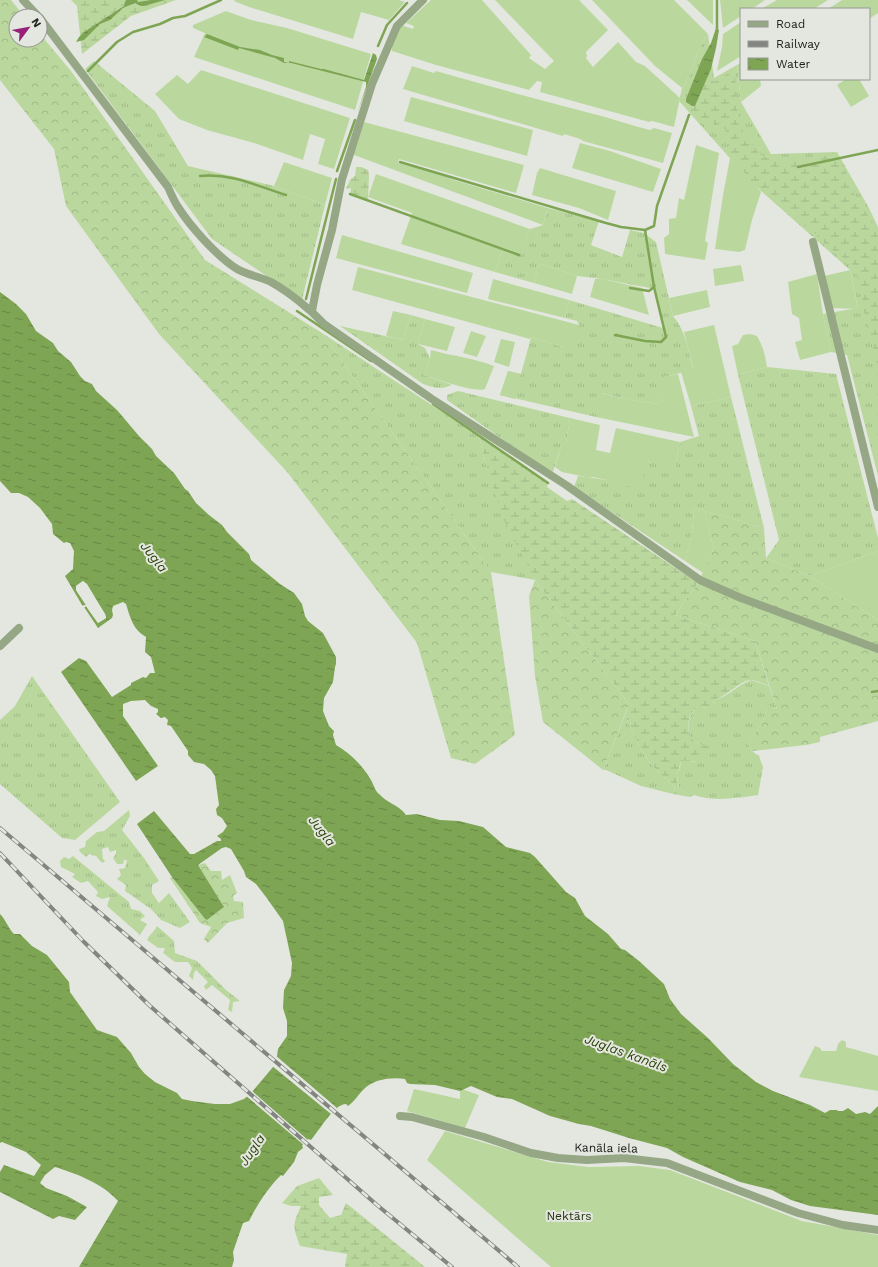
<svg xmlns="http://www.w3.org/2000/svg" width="878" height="1267" viewBox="0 0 878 1267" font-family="'Work Sans',sans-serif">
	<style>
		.grass { fill: url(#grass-tufts) }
		.forest { fill: url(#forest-crowns) }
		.wetland { fill: url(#wetland-marsh) }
		.garden { fill: #bad89e }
		.water { fill: url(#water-ripples) }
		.pier { fill: #e4e7e0; fill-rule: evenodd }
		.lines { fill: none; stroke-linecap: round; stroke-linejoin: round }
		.stream { stroke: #7ea554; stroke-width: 2.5 }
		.minor { stroke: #95a784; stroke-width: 8 }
		.rail-casing { stroke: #838581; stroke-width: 4 }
		.rail { stroke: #e4e7e0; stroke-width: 2.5; stroke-dasharray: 8; stroke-linecap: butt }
		.labels { text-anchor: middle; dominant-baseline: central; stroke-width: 4; stroke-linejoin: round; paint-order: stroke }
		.street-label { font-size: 12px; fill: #20211f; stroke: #e4e7e0 }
		.park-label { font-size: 12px; fill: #263513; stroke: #e4e7e0 }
		.water-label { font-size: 13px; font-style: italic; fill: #273f02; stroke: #e4e7e0 }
	</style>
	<defs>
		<pattern id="grass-tufts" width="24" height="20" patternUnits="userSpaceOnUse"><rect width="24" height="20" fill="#bad89e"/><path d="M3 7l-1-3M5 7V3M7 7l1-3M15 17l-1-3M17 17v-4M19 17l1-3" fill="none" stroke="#a0b988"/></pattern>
		<pattern id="forest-crowns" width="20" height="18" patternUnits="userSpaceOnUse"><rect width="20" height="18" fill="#bad89e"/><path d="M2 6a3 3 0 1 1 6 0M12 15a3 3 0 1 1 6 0" fill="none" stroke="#a0b988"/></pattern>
		<pattern id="wetland-marsh" width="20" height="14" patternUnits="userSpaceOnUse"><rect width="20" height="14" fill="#bad89e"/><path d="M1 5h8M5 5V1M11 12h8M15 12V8" fill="none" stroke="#a0b988"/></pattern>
		<pattern id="water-ripples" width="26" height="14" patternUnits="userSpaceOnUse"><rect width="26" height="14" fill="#7ea554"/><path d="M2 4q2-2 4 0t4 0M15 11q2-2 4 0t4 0" fill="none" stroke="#678645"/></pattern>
	</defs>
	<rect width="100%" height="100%" fill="#e4e7e0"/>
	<path class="grass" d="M708,34L714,78L737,65L741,102L771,154L837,152L869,208L878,227V476L847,355L831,352L823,314L858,308L850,270L751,182L679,101L682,88L686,83L702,42Z
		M94,61L155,111L188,166L274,186L325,205L302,300L212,239L85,69Z
		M548,208L599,221L591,245L622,257L630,230L644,233L656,242L673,316C686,331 688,350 693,369C683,372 674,375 664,377L660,404L630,400L602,393L596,417L500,395L508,371L521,374L531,337L563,347L579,325L577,321L565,318L569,300L663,328L655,289L602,279L577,276L542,264L538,266L534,283L495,272L503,248L522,253L530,229L543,225Z
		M411,315L425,319L418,344L425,348L430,358L424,375L452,385C441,390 434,388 423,384L340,326L403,340Z
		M322,333L479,436L487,469L535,580L491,572Z
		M767,367L836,374L878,538V551L810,576L766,558L779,540L738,375Z
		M458,391L570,418L566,443H562L553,472L530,459L447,400V395Z
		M731,397L764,528L694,508L692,534L685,561L574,487L578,476L607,480L646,461L659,464V465L675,468L680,442L699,436L691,406Z
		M32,676L120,802L75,840L62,838L0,784V720L15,706Z
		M751,680L769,686L777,709L768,706L761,725L748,743L752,751L759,756L763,767L758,795C739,798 713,802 694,795C689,794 684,791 679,789L677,775L682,761L688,760L694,762L716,745C706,749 696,744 689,736C688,723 688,714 699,706C704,707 709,710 713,706L714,700C728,697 737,685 751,680Z
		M625,715C634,735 642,755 657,771C663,777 670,781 675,788L673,794L641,786L606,770H603Z
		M129,810L130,816L122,830L144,858L159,881L152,885V893L159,903L169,893L190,922L180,928L161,920L151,909L125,891L126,885L117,879L121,875L119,869L125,868L127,860H124L123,864H117L113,858L116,854V850L110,852L108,847L102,849L103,859L105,861L103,863L100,861L96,856L91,855L90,853L86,857L80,852L79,849L85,847L86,841L97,832L104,831Z
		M73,856L129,902L131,909L140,911L145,916L140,920L147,924L140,935L107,906L110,897L102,899L96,896L98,892L88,881L81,883L72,877L75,874L61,867L60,861L64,857L69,859Z
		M157,926L174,941L175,953L197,961L226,990L240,1001L233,1002L232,1012L228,1010L230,1000L212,985L206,990L204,986L208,982L196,970L194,973L193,980L189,976L192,968L188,962H175L163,953L165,948H158L147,940C149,935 154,932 157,926Z"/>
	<path class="forest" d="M0,0H11L24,16H16V40H40V34L71,71L205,260L322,333L491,572L515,735L475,764L451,758L417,643L288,473L159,334L66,206L54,149L0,80Z
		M705,511L764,528L766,558L810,576L878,620V721L820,737V742L806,745L752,751L748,743L761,725L768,706L777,709L755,641L675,615L698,583L714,548L710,536Z
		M535,580L629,704L603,770L543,722L535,676L529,596Z
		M205,863L211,871H221L222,880L230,875L237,893L233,896L234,901L243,902L244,918L227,923L208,943L204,939L211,927L200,923L170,878L172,877L205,919L207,920L224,907L198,865Z"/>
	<path class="wetland" d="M71,0H176L131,16L82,54L77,6Z
		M711,69L714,82L735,69L736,103L744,136L760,154L775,162H801L836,153L855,190L854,194L878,230V368L863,307L860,283L851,261L850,262C838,255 820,241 812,229H809L782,209L751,182L728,148C726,141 728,135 725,129L716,127L713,123L692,115H689L692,106L695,105Z
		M356,167H361L368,170C370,174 368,193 368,200L350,194L351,188L346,189L350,180L355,176Z
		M479,436L548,483L547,487L567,501L572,499L698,583L675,615L755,641L769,686C764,684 756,680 751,680C741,680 726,697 714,700L712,711L704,707L699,706C687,714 688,723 689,736C696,744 706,749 717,744C712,751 704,760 696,761C691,762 688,760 682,761C677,771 676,777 679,789L694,795L690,797L673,794L675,788C670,781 663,777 657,771C642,755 634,735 625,715L629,704L535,580L504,520L487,469Z
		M319,1178L333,1195L319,1197V1205L330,1218L341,1215L346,1203L425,1267H345L347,1254L300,1246C293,1227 292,1225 301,1206H291L282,1203L297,1186Z"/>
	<path class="garden" d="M235,0H399L405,2L389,20L361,12L353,39L249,7L234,1Z
		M431,0H482L531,55L529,58L545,69L554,61L495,0H579L608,30L586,52L587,56L586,58L593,67L618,42L636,62L645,66L680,98L674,127L652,121L649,122L540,92L542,82L537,81L529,90L436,65L392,51V43L401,25L413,29L414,26L406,23Z
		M592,0H674L708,34L702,42L686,83L682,88L655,66Z
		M687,0H713V25Z
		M720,0H765L752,9H741V16L723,28Z
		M777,0H828L814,9H761Z
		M842,0H878V13L869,19V9H828Z
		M226,11L251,20L287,28L371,54L355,110L194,57L205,33L193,28V25Z
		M741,22V56L717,71L722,47L723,34Z
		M741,63V79H760L761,86L741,102L737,65Z
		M412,66L434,73L436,71L529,97L605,117L635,126L650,130L654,128L672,133L663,163L583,141L580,139L564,134L563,136L403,89Z
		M201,70L350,118L334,169L318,164L325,139L310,134L303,160L254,143L207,130L179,119L155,94L177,75L188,84Z
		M846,79H859L869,96L851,107L837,85Z
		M411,97L533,130L527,156L404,121Z
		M364,122L524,165L516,193L399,159L398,163L434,172L454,180L548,208L543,225L354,155V152Z
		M580,143L610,151L661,169L653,192L572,168Z
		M696,145L719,153L705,241L708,243L705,260L665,254L664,238L669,234V219L676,218L679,198L684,200Z
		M730,158L761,192L752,220L745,250L739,252L715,249L723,195Z
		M284,162L332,178L325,205L274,186Z
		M540,168L616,191L608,220L579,208L532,195L537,173Z
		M376,174L530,229L522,254L503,248L495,272L401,244L412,213L368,197Z
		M342,235L473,273L467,293L336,258Z
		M542,264L577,276L572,294L534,283L538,266Z
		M741,265L744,281L715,286L713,269Z
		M358,267L579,325L577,339L571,344L563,347L531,337L530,339L352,290Z
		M850,270L858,309L832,308L824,276Z
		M817,274L823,314L831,352L800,360L795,342L802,340L799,318L792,314L788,282Z
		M493,279L569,300L565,318L488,299Z
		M595,279H602L642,288L649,315L590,297Z
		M707,290L710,307L673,316L669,298Z
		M393,311L411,315L403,340L386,336Z
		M425,319L455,327L447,351L418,344Z
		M714,325L731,397L691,406L681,372L693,368L684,332Z
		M471,331L486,336L477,357L463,353Z
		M750,334L757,336C763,346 765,355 767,367L738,375L732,346L738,344L743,335Z
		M501,339L515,342L509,367L494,362Z
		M431,350C452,356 474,358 494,366L485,389C475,393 436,379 424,375L430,358Z
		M508,371L521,374L515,399L500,395Z
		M678,374L694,437L596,417L601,393L630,400L660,404L663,377Z
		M570,418L600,425L596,450L610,453L616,428L680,442L675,468L658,466V464L646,461L641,489L608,482L607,480L592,477L590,478L562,472L555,467L562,443H566Z
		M694,508L705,511L710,536L714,548L703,573L685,561L692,534Z
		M878,551V620L810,576Z
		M842,1040L846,1042V1047L878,1056V1091L799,1077L815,1046L820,1048L822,1051H836L838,1044Z
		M456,1087L479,1095L465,1128L407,1111L414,1089L460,1099V1091Z
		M445,1131L548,1162L589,1167L639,1166L670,1170L802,1221L878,1235V1267H551L427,1160Z"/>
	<path class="water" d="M126,0H137L138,2L151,0H165L144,6H141L135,3L123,8L110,20L100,24L84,40L76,42L79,37L84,32L124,6Z
		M716,28L719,30L716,48L711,69L695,106H692L686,102V99L702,59L711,43Z
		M207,34L240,47L260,50L272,55L284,58V62L289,63V61L321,69H324L364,80L373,53L376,55L377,59L357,114L366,87V82L291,63H284L275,58L239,48L238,50L204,37Z
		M0,292L16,304L26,314L36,331L53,343L58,351L71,362L80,376L85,381L92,384L96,391L117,410L139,436L152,449L156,456L174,473L185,489L188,491L196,503L209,515L222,525L227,532L249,554L251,560L280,584L294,593L302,604L305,616L308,621L323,633L336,657V664L335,667L333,682L324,698L323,711L329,726L334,731L333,735L336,745C350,753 363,766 371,780C374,785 375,791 379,794C387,803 399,805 406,815L417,814L440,820L459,821L483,827L506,847L530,853L535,857L566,892L575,898L585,916L608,934L621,949L625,950L639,961L664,984L670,999L681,1014L708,1038L733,1064L756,1082L773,1091L810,1105L825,1113L830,1110H837L838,1111H843L848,1108L856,1114L865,1112L870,1114L878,1106V1215L810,1206L791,1200L772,1190L740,1182L683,1157L667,1148L629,1138L591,1126L579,1124L550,1116L512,1099L497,1097L471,1086L460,1091L435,1085L410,1084L407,1083L405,1079C392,1077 373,1079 363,1090C358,1095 354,1102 348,1106L346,1104C334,1104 319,1131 311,1140L308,1139L302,1145L303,1148L298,1152L294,1162L283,1176L281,1175C268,1188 257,1205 249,1221L243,1223L233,1252L234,1260L232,1267H79L118,1201C102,1183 77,1174 55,1167L45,1175L40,1183L46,1188L67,1196L87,1207L75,1220L59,1216L53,1219L0,1192V1172L4,1165L34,1176L41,1165L26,1152L2,1142L0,1143V914C6,920 8,928 14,934H20L32,946L47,955L69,982L70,992L97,1030L117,1037L131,1053L139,1067L145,1074L155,1082L177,1093L182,1099L192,1101L215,1104H230L244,1099L252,1092L273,1067L277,1056L278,1049L287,1036V1021L283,1008L284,990L291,976L292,963L283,921L266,897L256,884L246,877L244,871L231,849L226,847L222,848L198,865L224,907L207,920L205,919L172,877L137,824L154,811L190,854H194L217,841H221V839L217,836L223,832L227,826L222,818L217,815L216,809L219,805L215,776L211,770L204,764L194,762L188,755V751L171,726L167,725L168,720L165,717L161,718L156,714L158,712V709L151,706L145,700L131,701L123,704V716L158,766L136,781L61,672L79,658L86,661L112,697L131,685V683L143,677L146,678L150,673H155L151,657L145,652L146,637C133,630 130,617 126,604L123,602L113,606L112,610L113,615L112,618L98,628L84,607L86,606L98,623L106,618L105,614L83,581L76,586V590L86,605L83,606L82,605L65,576L73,569L74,551L70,543L66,542L64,543L53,534L52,524L40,508L28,497L19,493H11L0,481Z"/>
	<path class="pier" d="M83,581L87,584L105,614L106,618L98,623L86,606L83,609L80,606L86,605L76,590V586ZM83,584L85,586L104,615V617L98,620L78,590V587Z
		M275,1055L337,1108L331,1114L271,1065Z
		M251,1090L309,1141L305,1146L245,1095Z"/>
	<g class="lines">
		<path class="stream" d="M717,0V29
			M378,46L387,25L407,3
			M88,71L117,42L133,32L160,24L173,18L185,16L221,0
			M400,162L606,223L621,227L645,230L654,226L657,206L689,115
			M798,167L878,150
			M337,171L355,120
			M200,176C231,173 257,186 286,195
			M350,194L519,255
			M630,288L649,291L654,287L645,230
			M306,299L336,179
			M297,311L371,361
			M615,335L645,341L661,342L666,337L654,287
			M433,404L548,483
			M872,692L878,691"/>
		<path class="minor" d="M23,0L38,16
			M40,18L168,187C171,194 174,201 178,207C190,226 215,254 234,267C245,275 259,276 271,282C289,292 310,309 324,324L432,399L566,485L700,580L741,598L878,649
			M813,242L878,507
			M312,311L317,285L332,230L342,179L372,84L397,26L423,0
			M0,646L19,628
			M400,1116L412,1117L484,1137L531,1153L558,1158L587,1160L624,1158L667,1163L798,1213L843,1225L878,1230"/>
		<defs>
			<path id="rail" d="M0,828L518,1267
				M0,853L84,942L150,1006L377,1205L452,1267"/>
		</defs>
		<use href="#rail" class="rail-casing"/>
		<use href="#rail" class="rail"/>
	</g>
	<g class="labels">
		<g class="street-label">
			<text transform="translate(606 1148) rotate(1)">Kanāla iela</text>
		</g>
		<g class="park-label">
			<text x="569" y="1216">Nektārs</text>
		</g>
		<g class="water-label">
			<text transform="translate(154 557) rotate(52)">Jugla</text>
			<text transform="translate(322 831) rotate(52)">Jugla</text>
			<text transform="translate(626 1053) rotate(20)">Juglas kanāls</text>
			<text transform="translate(252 1150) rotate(-56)">Jugla</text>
		</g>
	</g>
	<rect x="740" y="8" width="130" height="72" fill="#e4e7e0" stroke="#969893"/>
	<rect x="748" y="21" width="20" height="6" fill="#95a784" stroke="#969893"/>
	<text x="776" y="28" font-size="12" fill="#20211f">Road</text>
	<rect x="748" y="41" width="20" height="6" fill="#838581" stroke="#969893"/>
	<text x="776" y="48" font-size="12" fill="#20211f">Railway</text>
	<rect x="748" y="58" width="20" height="12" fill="url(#water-ripples)" stroke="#969893"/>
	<text x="776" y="68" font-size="12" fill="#20211f">Water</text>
	<g transform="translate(28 28) rotate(58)"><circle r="19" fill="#e4e7e0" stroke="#969893"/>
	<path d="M0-3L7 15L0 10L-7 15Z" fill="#98207b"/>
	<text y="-6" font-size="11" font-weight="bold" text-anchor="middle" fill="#20211f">N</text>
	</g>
</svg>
